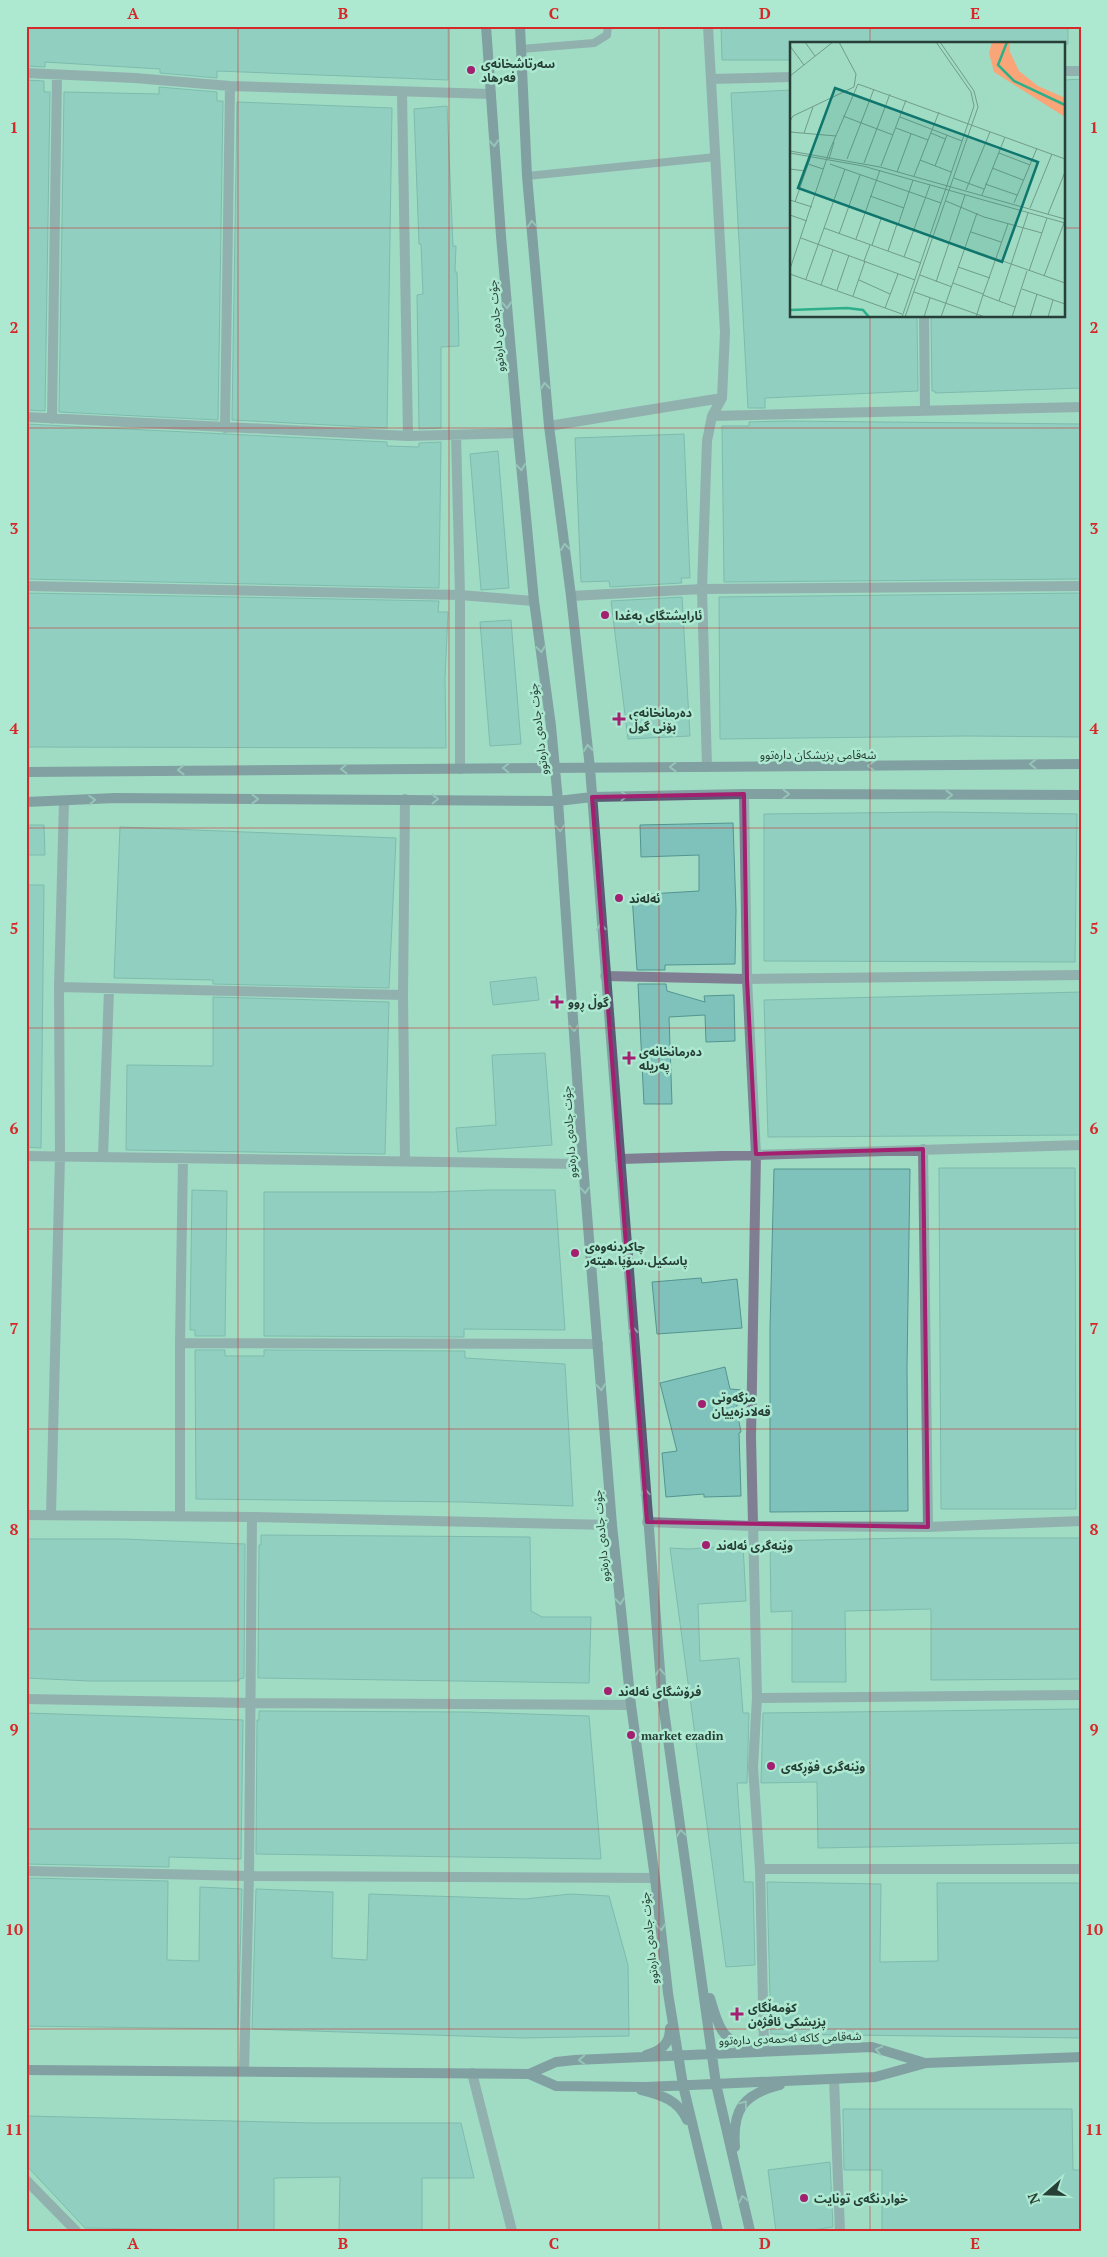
<svg xmlns="http://www.w3.org/2000/svg" width="1108" height="2257" viewBox="0 0 1108 2257" font-family="'PT Serif','Noto Sans Arabic',serif">
	<style>
		.building { fill: #7fc2bc; stroke: #53958f }
		.lines { fill: none; stroke-linecap: round; stroke-linejoin: round }
		.lane { stroke: #7f7e92; stroke-width: 8 }
		.street { stroke: #7f7e92; stroke-width: 10 }
		.secondary { stroke: #5b5975; stroke-width: 10 }
		.oneway { stroke: #88a8a8 }
		.marked { fill: none; stroke: #a2206f; stroke-width: 4; stroke-linejoin: round }
		.grid { fill: none; stroke: #d62828; stroke-width: 1; stroke-opacity: 0.55 }
		.poi-dot { fill: #a2206f; stroke: #ade8d1; stroke-width: 2 }
		.labels { text-anchor: middle; dominant-baseline: central; stroke-width: 5; stroke-linejoin: round; paint-order: stroke }
		.poi-label { font-size: 12px; font-weight: bold; fill: #273f36; stroke: #ade8d1; text-anchor: start }
		.street-label { font-size: 12px; fill: #273f36; stroke: #ade8d1 }
		.inset-river { fill: none; stroke: #2db08a; stroke-width: 2.5 }
		.inset-road { fill: none; stroke: #709d8b; stroke-width: 1 }
		.view { fill: #0f766e; fill-opacity: 0.15; stroke: #0f766e; stroke-width: 2.5 }
		.inset-edge { fill: none; stroke: #273f36; stroke-width: 2.5 }
		.neatline { fill: none; stroke: #d62828; stroke-width: 2 }
		.grid-label { font-size: 16px; text-anchor: middle; font-weight: bold; fill: #d62828 }
	</style>
	<rect width="100%" height="100%" fill="#a0dbc4"/>
	<path class="building" d="M26,26H448V80L217,71V78L160,73V69L45,62V67L26,66Z
		M721,26H1068V44H792V60H722Z
		M1082,79V388L935,393V391H932L931,316H1064V80Z
		M26,80L44,81V92H50L45,411L26,410Z
		M159,87L217,92V101H223L218,420L59,412L64,92L159,94Z
		M792,90V316H917L918,391L765,398V408H748L731,93Z
		M237,102L392,108L387,428L232,420Z
		M447,106L453,246H456L455,272H457L459,346L441,347V428L419,429L417,295L423,294L421,244H419L414,109Z
		M785,421L1082,424V579L724,582L722,426H749V422Z
		M26,424L387,442V446L419,447V443L441,442L439,588L26,579Z
		M684,434L690,578H681L682,583L610,587L609,581L581,582L575,438Z
		M498,451L509,588L481,590L470,454Z
		M26,593L439,601L438,612H448L445,679L446,748L26,747Z
		M1082,593V737L965,736L720,739L719,597Z
		M682,597L690,736L628,739L611,601Z
		M511,620L521,744L490,746L480,622Z
		M939,812L1077,814L1075,962L764,961V814Z
		M733,823L736,910L735,964L665,965V970H637L632,895L699,891V855L641,857L640,825Z
		M26,825H44L45,855H26Z
		M120,827L396,838L389,988L213,984V980L114,978Z
		M26,885H44L41,1148L26,1147Z
		M536,977L539,1000L493,1005L490,982Z
		M638,984H666L667,991L705,1002L704,996L734,995L735,1041L706,1042L705,1015L669,1017L672,1104H644Z
		M1082,992V1135L768,1137L764,1000Z
		M213,997L389,1002L385,1154L126,1150L127,1065L213,1066Z
		M545,1053L552,1145L458,1152L456,1128L496,1125L492,1055Z
		M939,1168H1075L1076,1509H941Z
		M774,1169H910L907,1368L908,1511L770,1512V1329Z
		M192,1190L227,1191L225,1336H195V1330H190Z
		M488,1190H555L565,1330L464,1329V1337L264,1336V1192H433Z
		M701,1278L702,1283L737,1279L742,1328L657,1334L652,1282Z
		M195,1350H225V1356H264V1350L465,1351V1358L565,1364L573,1506L464,1502L196,1499Z
		M725,1367L730,1389L742,1390L740,1401L736,1407L741,1432L739,1433L741,1496L704,1497V1494L666,1497L662,1453L677,1451L660,1383Z
		M261,1535L530,1537L531,1611L542,1617H591L589,1683L258,1678L259,1545H261Z
		M908,1538H1082V1679L931,1680V1609L845,1611L846,1682H792V1611L771,1612L770,1541Z
		M26,1539H123L245,1544L244,1678L239,1679V1681H90L26,1678Z
		M743,1545L746,1601L698,1604L700,1661L739,1658L743,1713H749L747,1783H737L744,1882H753L755,1965L726,1967L670,1548L689,1549Z
		M1082,1709V1843L818,1848L817,1782L761,1783L763,1713Z
		M259,1711L468,1712L589,1716L601,1859L256,1854L257,1720H259Z
		M26,1713L243,1720L241,1859L169,1857V1867L26,1864Z
		M26,1878L168,1881L167,1960L199,1961L200,1887L242,1889L238,2029L26,2026Z
		M767,1882L881,1884L880,1962L938,1961L937,1883H1082V2038L771,2034Z
		M256,1889L333,1892L332,1958L367,1960L369,1894L525,1899L570,1894L609,1896L628,1965L629,2036L522,2038L252,2029Z
		M843,2109H1072L1073,2170H1082V2231H882V2170H844Z
		M26,2116L313,2123H461L474,2178H422V2231H339L340,2177L274,2178V2231L85,2228L26,2165Z
		M830,2162L833,2227L805,2231H776L768,2170Z"/>
	<g class="lines">
		<path class="lane" d="M521,49L594,43L607,35L608,26
			M527,176L716,157"/>
		<path class="street" d="M1064,71H1082
			M26,73L135,78L230,86L491,94
			M711,79L792,77
			M402,93L408,436
			M924,316L925,410
			M712,416L1082,407
			M26,417L408,436L518,433
			M52,419L57,75
			M549,426L722,398
			M225,428L230,86
			M456,435L460,595V769
			M26,586L460,595L534,601
			M571,596L702,589L1082,586
			M707,767L702,589L707,441L712,416L722,398L725,332L708,26
			M744,794L747,979L756,1154L751,1437L757,1698L753,1767L760,1869L764,2047
			M605,976L747,979L1082,975
			M59,987L403,995
			M923,1149L928,1527
			M26,1156L583,1164
			M103,1157L109,989
			M620,1159L1082,1145
			M405,1161L403,995L405,799
			M180,1343L598,1344
			M26,1515L252,1517L612,1525
			M51,1515L60,1156L59,987L64,801
			M180,1516V1343L183,1158
			M647,1522L752,1526L928,1527L1082,1521
			M757,1698L1082,1695
			M26,1699L250,1703L631,1705
			M760,1869H1082
			M26,1871L249,1876L655,1878
			M244,2071L249,1876L252,1517
			M472,2073L512,2231
			M834,2079L840,2231
			M26,2180L76,2231"/>
		<path class="secondary" d="M486,26L501,236L518,433L534,601L551,726L558,801L583,1164L612,1525L631,1705L655,1878L668,1993L683,2085L718,2231
			M520,26L527,176L549,426L571,596L590,768L662,1696L716,2084L750,2231
			M26,772L1082,764
			M26,802L115,798L558,801L592,797L744,794L1082,795
			M710,1998C717,2023 722,2044 751,2047
			M646,2055C661,2051 670,2044 670,2028
			M26,2070L529,2074L556,2086L646,2087L875,2077L926,2063L1082,2057
			M529,2074L556,2062L575,2060L872,2047L925,2063
			M641,2090C661,2095 679,2100 687,2120
			M735,2147C732,2110 743,2094 780,2085"/>
	</g>
	<defs><path id="oneway-chevron" d="M-2-3.5L2.5 0L-2 3.5" fill="none" stroke-width="1.6" stroke-linecap="round" stroke-linejoin="round" transform="scale(1.25)"/></defs>
	<g class="oneway">
		<use href="#oneway-chevron" transform="translate(494 143) rotate(86)"/>
		<use href="#oneway-chevron" transform="translate(532 224) rotate(-95)"/>
		<use href="#oneway-chevron" transform="translate(507 305) rotate(85)"/>
		<use href="#oneway-chevron" transform="translate(545 386) rotate(-95)"/>
		<use href="#oneway-chevron" transform="translate(521 467) rotate(84)"/>
		<use href="#oneway-chevron" transform="translate(565 547) rotate(-97)"/>
		<use href="#oneway-chevron" transform="translate(541 649) rotate(82)"/>
		<use href="#oneway-chevron" transform="translate(588 748) rotate(-96)"/>
		<use href="#oneway-chevron" transform="translate(1033 764) rotate(180)"/>
		<use href="#oneway-chevron" transform="translate(871 766) rotate(180)"/>
		<use href="#oneway-chevron" transform="translate(673 767) rotate(179)"/>
		<use href="#oneway-chevron" transform="translate(506 768) rotate(180)"/>
		<use href="#oneway-chevron" transform="translate(344 769) rotate(179)"/>
		<use href="#oneway-chevron" transform="translate(181 770) rotate(179)"/>
		<use href="#oneway-chevron" transform="translate(786 794)"/>
		<use href="#oneway-chevron" transform="translate(949 795)"/>
		<use href="#oneway-chevron" transform="translate(624 796) rotate(-1)"/>
		<use href="#oneway-chevron" transform="translate(255 799)"/>
		<use href="#oneway-chevron" transform="translate(435 799)"/>
		<use href="#oneway-chevron" transform="translate(92 800) rotate(-3)"/>
		<use href="#oneway-chevron" transform="translate(560 828) rotate(86)"/>
		<use href="#oneway-chevron" transform="translate(601 927) rotate(-94)"/>
		<use href="#oneway-chevron" transform="translate(574 1028) rotate(86)"/>
		<use href="#oneway-chevron" transform="translate(585 1190) rotate(86)"/>
		<use href="#oneway-chevron" transform="translate(633 1330) rotate(-94)"/>
		<use href="#oneway-chevron" transform="translate(601 1387) rotate(85)"/>
		<use href="#oneway-chevron" transform="translate(645 1492) rotate(-94)"/>
		<use href="#oneway-chevron" transform="translate(620 1601) rotate(84)"/>
		<use href="#oneway-chevron" transform="translate(660 1672) rotate(-95)"/>
		<use href="#oneway-chevron" transform="translate(681 1833) rotate(-98)"/>
		<use href="#oneway-chevron" transform="translate(661 1927) rotate(84)"/>
		<use href="#oneway-chevron" transform="translate(879 2050) rotate(-165)"/>
		<use href="#oneway-chevron" transform="translate(582 2060) rotate(178)"/>
		<use href="#oneway-chevron" transform="translate(744 2104) rotate(-53)"/>
		<use href="#oneway-chevron" transform="translate(743 2199) rotate(-103)"/>
	</g>
	<path d="M0 0H1108V2257H0ZM744,794L747,979L756,1154L923,1149L928,1527L647,1522L592,797Z" fill="#a0dbc4" fill-opacity=".55" fill-rule="evenodd"/>
	<path class="marked" d="M744,794L747,979L756,1154L923,1149L928,1527L647,1522L592,797Z"/>
	<path class="grid" d="M238,26V2231M449,26V2231M659,26V2231M870,26V44M26,228H792M1064,228H1082M870,316V2231M26,428H1082M26,628H1082M26,828H1082M26,1028H1082M26,1229H1082M26,1429H1082M26,1629H1082M26,1829H1082M26,2029H1082"/>
	<g class="poi-dot">
		<circle cx="471" cy="70" r="5"/>
		<circle cx="605" cy="615" r="5"/>
		<path d="M616.5 711.5h5v5h5v5h-5v5h-5v-5h-5v-5h5z"/>
		<circle cx="619" cy="898" r="5"/>
		<path d="M554.5 994.5h5v5h5v5h-5v5h-5v-5h-5v-5h5z"/>
		<path d="M626.5 1050.5h5v5h5v5h-5v5h-5v-5h-5v-5h5z"/>
		<circle cx="575" cy="1253" r="5"/>
		<circle cx="702" cy="1404" r="5"/>
		<circle cx="706" cy="1545" r="5"/>
		<circle cx="608" cy="1691" r="5"/>
		<circle cx="631" cy="1735" r="5"/>
		<circle cx="771" cy="1766" r="5"/>
		<path d="M734.5 2006.5h5v5h5v5h-5v5h-5v-5h-5v-5h5z"/>
		<circle cx="804" cy="2198" r="5"/>
	</g>
	<g class="labels">
		<g class="poi-label">
			<text x="481" y="63">سەرتاشخانەی<tspan x="481" dy="14">فەرهاد</tspan></text>
			<text x="615" y="615">ئارایشتگای بەغدا</text>
			<text x="629" y="712">دەرمانخانەی<tspan x="629" dy="14">بۆنی گوڵ</tspan></text>
			<text x="629" y="898">ئەلەند</text>
			<text x="568" y="1002">گوڵ ڕوو</text>
			<text x="639" y="1051">دەرمانخانەی<tspan x="639" dy="14">پەریلە</tspan></text>
			<text x="585" y="1246">چاکردنەوەی<tspan x="585" dy="14">پاسکیل،سۆپا،هیتەر</tspan></text>
			<text x="712" y="1397">مزگەوتی<tspan x="712" dy="14">قەلادزەییان</tspan></text>
			<text x="716" y="1545">وێنەگری ئەلەند</text>
			<text x="618" y="1691">فرۆشگای ئەلەند</text>
			<text x="641" y="1735">market ezadin</text>
			<text x="781" y="1766">وێنەگری فۆڕکەی</text>
			<text x="748" y="2007">کۆمەڵگای<tspan x="748" dy="14">پزیشکی ئاڤژەن</tspan></text>
			<text x="814" y="2198">خواردنگەی تونایت</text>
		</g>
		<g class="street-label">
			<text transform="translate(496 326) rotate(-95)">جۆت جادەی دارەتوو</text>
			<text transform="translate(538 729) rotate(-97)">جۆت جادەی دارەتوو</text>
			<text x="818" y="754">شەقامی پزیشکان دارەتوو</text>
			<text transform="translate(569 1132) rotate(-94)">جۆت جادەی دارەتوو</text>
			<text transform="translate(601 1536) rotate(-95)">جۆت جادەی دارەتوو</text>
			<text transform="translate(649 1938) rotate(-96)">جۆت جادەی دارەتوو</text>
			<text transform="translate(790 2038) rotate(-2)">شەقامی کاکە ئەحمەدی دارەتوو</text>
		</g>
	</g>
	<g transform="translate(790 42)">
		<rect width="275" height="275" fill="#a0dbc4"/>
		<path d="M202,0H220V10L229,29L248,44L275,56V75L204,30L199,11Z" fill="#faa578"/>
		<path class="inset-river" d="M217,0L208,23L224,39L275,63M0,268L57,266L73,268L79,275"/>
		<path class="inset-road" d="M15,0L25,14M0,4L14,23M0,34L43,0M53,74L103,93M110,75L172,99M0,79L3,74L64,45L66,32L49,0M106,86L138,98M0,90L46,94M14,91L23,65M141,91L155,97M28,93L42,54M0,109L90,125L275,177M0,111L73,124L275,181M209,111L240,123M39,117L44,100M57,117L84,47M130,118L161,130M74,121L100,52M18,122L33,127M40,122L151,161M91,124L116,58M145,124L157,93M202,126L233,138M0,127L15,129M107,130L121,92M124,134L149,70M164,136L194,147M195,142L227,153M176,148L200,90M26,153L275,241M192,153L215,95M80,154L114,166M0,158L22,165M156,159L194,175L252,191M5,160L21,114M224,161L247,106M240,166L262,112M258,172L275,130M0,173L17,179M218,182L193,253L225,265M108,183L123,138M34,186L131,221M181,190L211,200M49,192L70,133M11,196L125,238M66,197L90,128M82,203L91,177M98,209L107,182M114,215L140,143M74,219L80,203M168,225L200,236M0,227L39,110L68,42L275,117M239,229L257,176M0,232L112,272M130,233L162,245M254,234L274,181M16,237L55,127M69,238L100,252M146,240L175,153M163,241L193,252M31,243L43,208M232,247L275,262M47,248L59,213M124,250L195,275M63,254L75,219M209,259L238,171M95,266L108,232M112,275L184,64L181,50L146,0M115,275L188,65L184,49L150,0M134,275L140,256M151,275L187,171M186,275L193,253M222,275L237,229M240,275L247,252M258,275L263,258"/>
		<path class="view" d="M45,46L248,120L212,220L8,146Z"/>
		<rect width="275" height="275" class="inset-edge"/>
	</g>
	<rect width="1108" height="2257" fill="none" stroke="#ade8d1" stroke-width="55"/>
	<g transform="translate(1046 2194) rotate(250)" stroke="#ade8d1" stroke-width="4" paint-order="stroke">
	<path d="M0-4L9 19L0 12L-9 19Z" fill="#273f36"/>
	<text y="-8" font-size="14" font-weight="bold" text-anchor="middle" fill="#273f36">N</text>
	</g>
	<rect x="28" y="28" width="1052" height="2202" class="neatline"/>
	<g class="grid-label">
		<text x="133" y="19">A</text>
		<text x="343" y="19">B</text>
		<text x="554" y="19">C</text>
		<text x="765" y="19">D</text>
		<text x="975" y="19">E</text>
		<text x="14" y="133">1</text>
		<text x="1094" y="133">1</text>
		<text x="14" y="333">2</text>
		<text x="1094" y="333">2</text>
		<text x="14" y="534">3</text>
		<text x="1094" y="534">3</text>
		<text x="14" y="734">4</text>
		<text x="1094" y="734">4</text>
		<text x="14" y="934">5</text>
		<text x="1094" y="934">5</text>
		<text x="14" y="1134">6</text>
		<text x="1094" y="1134">6</text>
		<text x="14" y="1334">7</text>
		<text x="1094" y="1334">7</text>
		<text x="14" y="1535">8</text>
		<text x="1094" y="1535">8</text>
		<text x="14" y="1735">9</text>
		<text x="1094" y="1735">9</text>
		<text x="14" y="1935">10</text>
		<text x="1094" y="1935">10</text>
		<text x="14" y="2135">11</text>
		<text x="1094" y="2135">11</text>
		<text x="133" y="2249">A</text>
		<text x="343" y="2249">B</text>
		<text x="554" y="2249">C</text>
		<text x="765" y="2249">D</text>
		<text x="975" y="2249">E</text>
	</g>
</svg>
